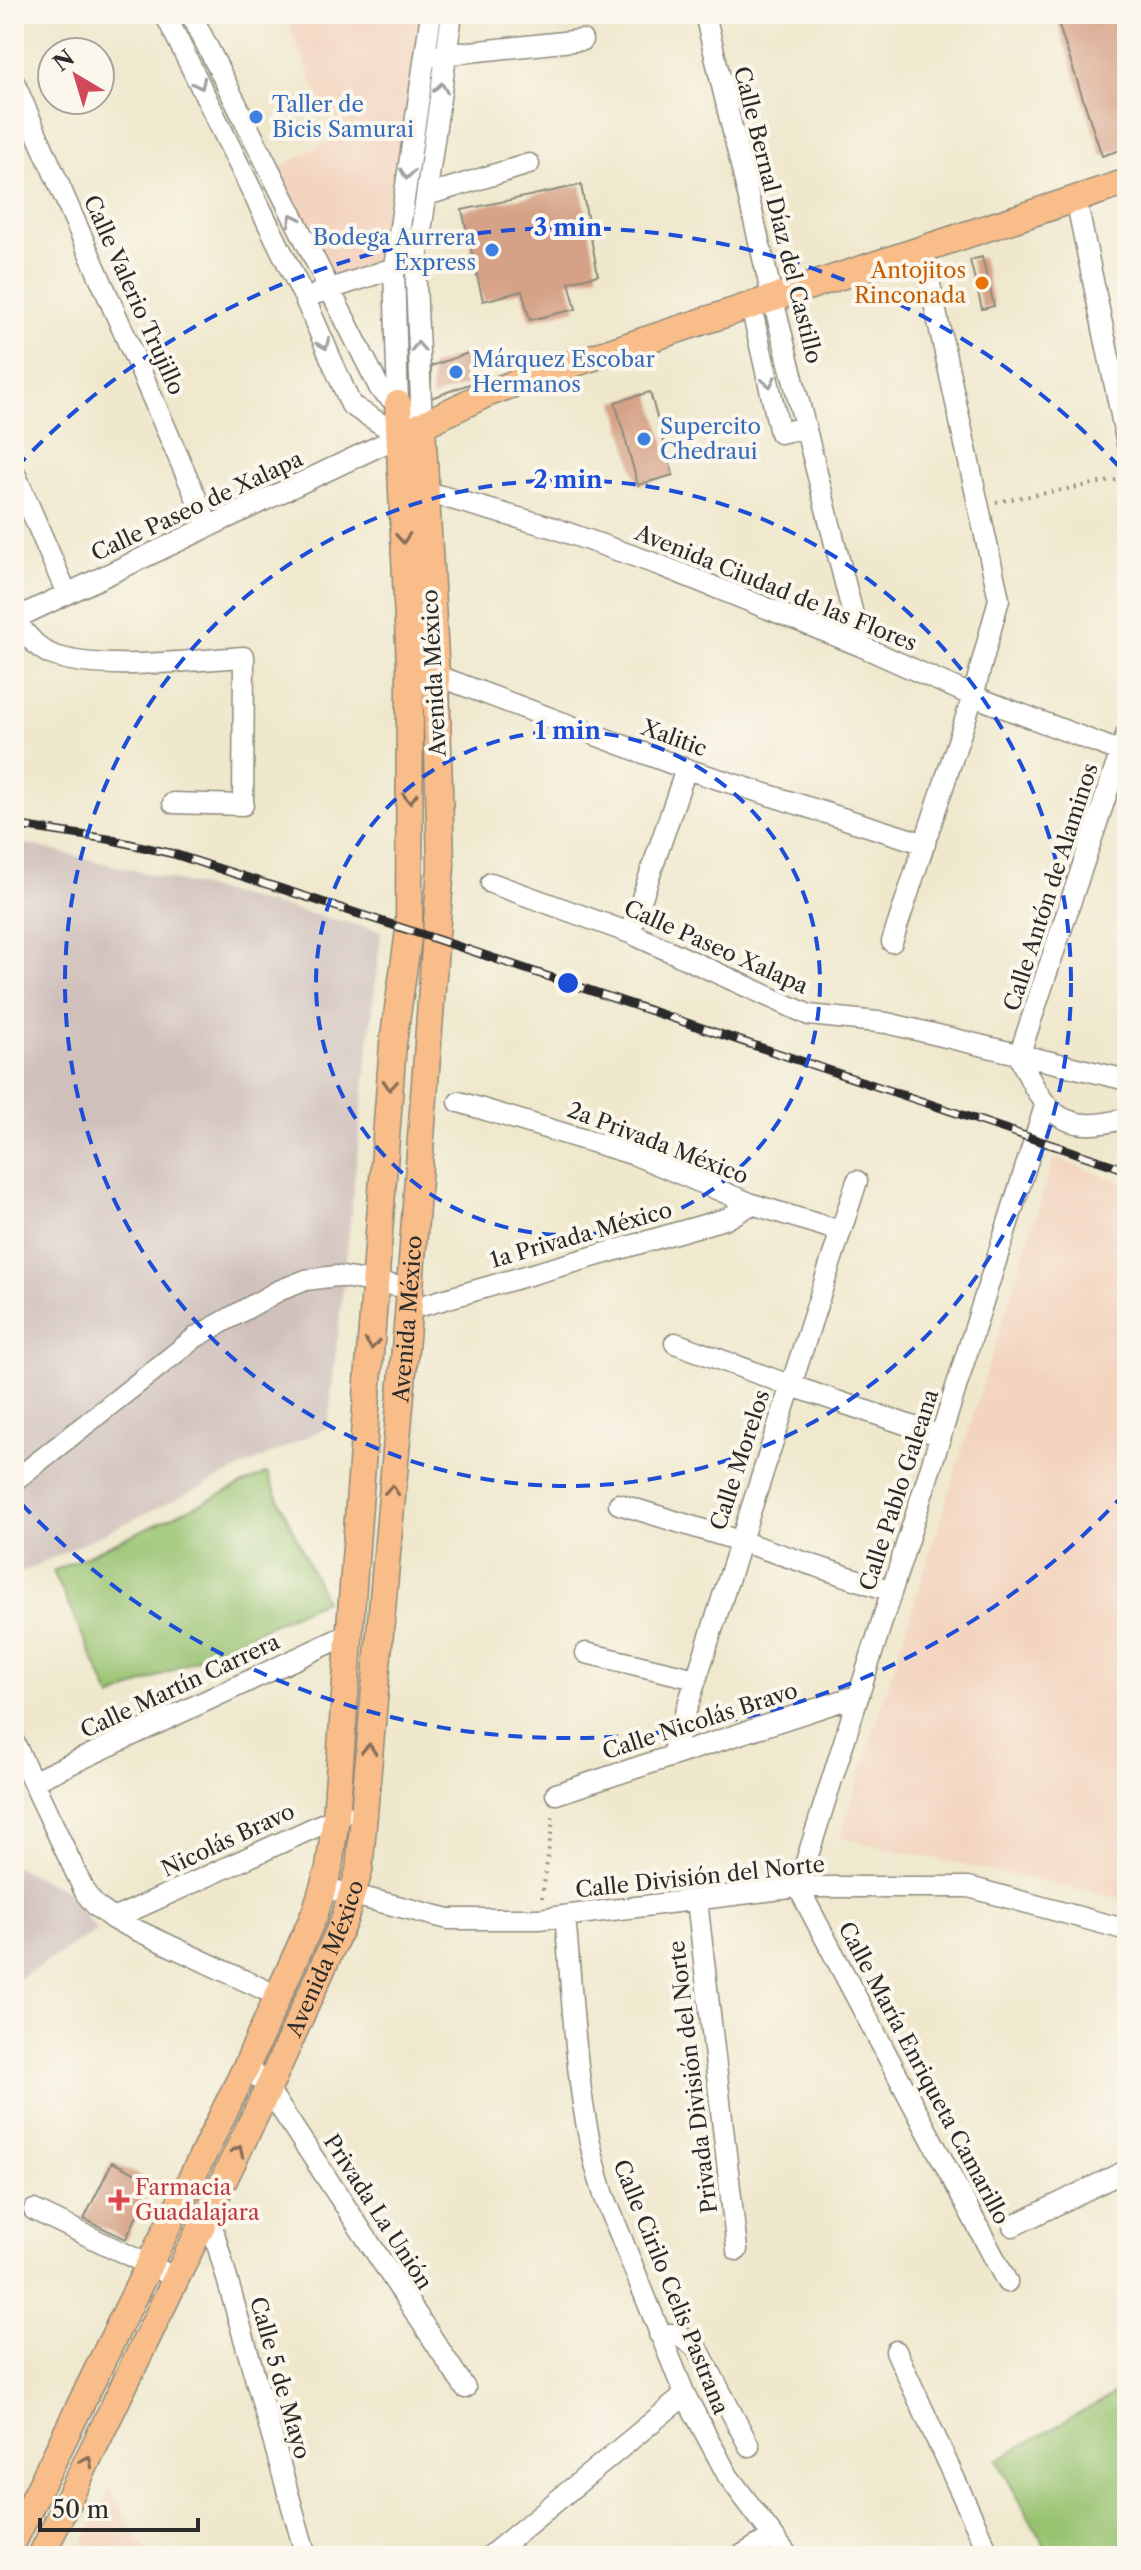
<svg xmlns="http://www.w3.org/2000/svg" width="1141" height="2570" viewBox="0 0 1141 2570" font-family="'Libre Caslon Text',serif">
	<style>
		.built { fill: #f3d4bf }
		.industrial { fill: #cfc0bb }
		.green { fill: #97c26f; stroke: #61764d; stroke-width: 2 }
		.building { fill: #d6a287 }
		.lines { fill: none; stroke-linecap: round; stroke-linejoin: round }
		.minor-casing { stroke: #8d8a7c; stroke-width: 23 }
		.major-casing { stroke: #8d8a7c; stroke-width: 29 }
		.path { stroke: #8d8a7c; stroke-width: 4; stroke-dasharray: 2 6; stroke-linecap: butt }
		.minor { stroke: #fff; stroke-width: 20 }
		.major { stroke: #f8bd89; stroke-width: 26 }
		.rail-casing { stroke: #2b2b2b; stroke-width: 9 }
		.rail { stroke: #fbf7ec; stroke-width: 6; stroke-dasharray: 18; stroke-linecap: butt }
		.oneway { stroke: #a0a0a0 }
		.oneway2 { stroke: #876d55 }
		.ring { fill: none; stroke: #1d4ed8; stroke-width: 4; stroke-dasharray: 14 10 }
		.shop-dot { fill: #3f7fe0; stroke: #fbf7ec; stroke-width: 3 }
		.food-dot { fill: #e8710a; stroke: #fbf7ec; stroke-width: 3 }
		.health-dot { fill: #e0444e; stroke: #fbf7ec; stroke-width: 3 }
		.labels { text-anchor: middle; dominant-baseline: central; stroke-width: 8; stroke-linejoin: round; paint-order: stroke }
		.shop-label { font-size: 22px; fill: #366cbe; stroke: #fbf7ec; text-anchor: start }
		.street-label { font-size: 22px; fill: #2b2b2b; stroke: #fbf7ec }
		.food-label { font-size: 22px; fill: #c56008; stroke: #fbf7ec; text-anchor: end }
		.health-label { font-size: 22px; fill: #be3a42; stroke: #fbf7ec; text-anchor: start }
		.centre { fill: #1d4ed8; stroke: #fbf7ec; stroke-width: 4 }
		.ring-label { font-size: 24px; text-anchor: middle; font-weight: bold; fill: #1d4ed8; stroke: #fbf7ec; stroke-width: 8; stroke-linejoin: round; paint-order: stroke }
	</style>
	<rect width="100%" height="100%" fill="#fbf7ec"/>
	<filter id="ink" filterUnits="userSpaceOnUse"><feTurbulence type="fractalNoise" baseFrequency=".0125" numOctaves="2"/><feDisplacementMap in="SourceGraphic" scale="16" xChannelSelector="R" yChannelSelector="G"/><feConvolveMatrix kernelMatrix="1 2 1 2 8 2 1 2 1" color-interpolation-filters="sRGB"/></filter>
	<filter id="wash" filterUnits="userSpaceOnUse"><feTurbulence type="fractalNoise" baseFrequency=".006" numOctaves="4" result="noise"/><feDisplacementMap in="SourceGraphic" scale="32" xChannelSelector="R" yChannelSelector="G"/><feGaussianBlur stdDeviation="1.8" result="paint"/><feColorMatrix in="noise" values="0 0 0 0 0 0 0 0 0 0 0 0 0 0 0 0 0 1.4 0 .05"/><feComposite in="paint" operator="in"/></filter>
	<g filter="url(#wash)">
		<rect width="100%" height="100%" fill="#efe8cd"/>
		<path class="built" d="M284,14H423L386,257L332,280L277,168L337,138Z
			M1054,1158L1127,1184V1900L840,1838Z
			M109,2488L149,2556H77Z"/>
		<path class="industrial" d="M14,841L381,931L328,1427L14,1576Z
			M14,1866L65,1890L97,1931L14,1982Z"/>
		<path class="green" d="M267,1473L325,1600L111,1698L53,1571Z
			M1127,2387V2556H1050L997,2460Z"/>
		<g id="blocks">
			<path class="building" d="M1055,14H1127V148L1102,156Z
				M581,185L598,275L569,282L576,309L530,320L522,291L483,301L462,210Z
				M982,257L994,306L982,309L970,260Z
				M474,351L483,379L431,398V366Z
				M650,392L673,475L638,485L615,402Z
				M112,2162L153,2182L126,2239L84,2219Z"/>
		</g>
	</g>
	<g filter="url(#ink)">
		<use href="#blocks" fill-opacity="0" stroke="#8d8a7c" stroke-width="2"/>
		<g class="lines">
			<defs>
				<path id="minor" d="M191,14L380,389L409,414
					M705,14L773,300L861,646
					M432,56L582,40
					M14,82L209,527
					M427,195L529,164
					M1076,199L1127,444
					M318,293L394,268
					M751,306L780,433L806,427
					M398,404L394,268L431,14
					M422,425L416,281L417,260L452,14
					M14,471L67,594
					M416,489L551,527L662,566L861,646L973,696L1127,754
					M14,619L400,436L351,405L305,299L165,14
					M14,620C25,632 35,647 50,654C95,673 193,660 244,657L243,805L173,803
					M425,671L686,769L925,844
					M1127,733L1019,1056C1044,1111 1060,1137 1127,1118
					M491,883L630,933L809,1015L887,1023L1127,1080
					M630,933L686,769
					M892,942L973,696L999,599L922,248
					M459,1102L635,1155L752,1204L840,1231
					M421,1306L728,1218L752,1204
					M675,1343L789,1385L941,1436
					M14,1481L196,1337L278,1291L306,1280L336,1276L410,1288
					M619,1504L740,1541L891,1591
					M586,1653L696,1679
					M14,1742L86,1894L96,1906L113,1919L278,1996
					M672,1754L857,1181
					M34,1781L347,1635
					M556,1794L859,1695
					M325,1888L449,1919H539L798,1887H969L1127,1930
					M697,1900L737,2250
					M565,1916C574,2008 575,2107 604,2195L685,2395L728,2476L788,2556
					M113,1919L344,1814
					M247,2065L268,2089L465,2388
					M34,2210L176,2278
					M208,2212L306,2556
					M1013,2226L1127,2170
					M1007,2282L798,1887L1045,1106
					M659,2334H678L698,2349L749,2446
					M896,2351L990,2556
					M490,2556L685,2395
					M740,2556L772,2537"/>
				<g id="major">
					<path d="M406,433L486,394L530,378L1127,182"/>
					<path d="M14,2540L247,2065L315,1913L329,1868L336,1817L393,1043L409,931L410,666L398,404"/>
					<path id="s1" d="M41,2556L268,2089L344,1920L359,1871L408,1315L441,866L436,675L422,425"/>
				</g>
			</defs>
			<use href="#minor" class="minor-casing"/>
			<use href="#major" class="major-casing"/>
			<path class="path" d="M996,502L1127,478
				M542,1898L554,1812"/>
			<use href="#minor" class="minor"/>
			<use href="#major" class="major"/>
			<defs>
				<path id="rail" d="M14,825L108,839L174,854L433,938L1127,1170"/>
			</defs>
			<use href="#rail" class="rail-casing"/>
			<use href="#rail" class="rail"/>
		</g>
		<defs><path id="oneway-chevron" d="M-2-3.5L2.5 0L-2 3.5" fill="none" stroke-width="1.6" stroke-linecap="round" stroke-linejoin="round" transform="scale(2)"/></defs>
		<g class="oneway">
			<use href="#oneway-chevron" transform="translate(200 84) rotate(64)"/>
			<use href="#oneway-chevron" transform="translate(441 88) rotate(-82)"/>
			<use href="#oneway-chevron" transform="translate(407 174) rotate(98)"/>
			<use href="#oneway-chevron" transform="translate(293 219) rotate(-116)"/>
			<use href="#oneway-chevron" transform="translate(324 344) rotate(66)"/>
			<use href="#oneway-chevron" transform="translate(418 347) rotate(-92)"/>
			<use href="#oneway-chevron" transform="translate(769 382) rotate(78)"/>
		</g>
		<g class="oneway2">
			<use href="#oneway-chevron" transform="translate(403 538) rotate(87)"/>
			<use href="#oneway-chevron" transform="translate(410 798) rotate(90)"/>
			<use href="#oneway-chevron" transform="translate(390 1085) rotate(94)"/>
			<use href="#oneway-chevron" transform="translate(372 1344) rotate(95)"/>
			<use href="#oneway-chevron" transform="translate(392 1490) rotate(-85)"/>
			<use href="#oneway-chevron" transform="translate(369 1749) rotate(-85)"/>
			<use href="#oneway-chevron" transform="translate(238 2151) rotate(-64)"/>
			<use href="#oneway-chevron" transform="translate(87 2461) rotate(-64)"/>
		</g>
	</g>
	<g class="ring">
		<circle cx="568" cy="983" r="252"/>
		<circle cx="568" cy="983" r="503"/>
		<path d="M1125 1493A755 755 0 0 1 16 1498M16 468A755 755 0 0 1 1125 473"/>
	</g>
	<g class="shop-dot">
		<circle cx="256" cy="117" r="8"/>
		<circle cx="492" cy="250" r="8"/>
		<circle cx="456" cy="372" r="8"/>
		<circle cx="644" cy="439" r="8"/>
	</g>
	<circle class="food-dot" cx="982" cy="283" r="8"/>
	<path class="health-dot" d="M115 2188h8v8h8v8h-8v8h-8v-8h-8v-8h8z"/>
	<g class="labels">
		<g class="shop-label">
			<text x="272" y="104">Taller de<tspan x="272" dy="25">Bicis Samurai</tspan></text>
			<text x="476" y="237" text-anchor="end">Bodega Aurrera<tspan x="476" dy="25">Express</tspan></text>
			<text x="472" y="359">Márquez Escobar<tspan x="472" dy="25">Hermanos</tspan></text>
			<text x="660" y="426">Supercito<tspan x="660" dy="25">Chedraui</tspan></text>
		</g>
		<g class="street-label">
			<text transform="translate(778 215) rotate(76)">Calle Bernal Díaz del Castillo</text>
			<text transform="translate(134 295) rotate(66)">Calle Valerio Trujillo</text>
			<text transform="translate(197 506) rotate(-25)">Calle Paseo de Xalapa</text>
			<text transform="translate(776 588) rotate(22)">Avenida Ciudad de las Flores</text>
			<text transform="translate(434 673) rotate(-93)">Avenida México</text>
			<text transform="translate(674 738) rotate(20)">Xalitic</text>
			<text transform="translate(1051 887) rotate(-72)">Calle Antón de Alaminos</text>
			<text transform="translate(716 947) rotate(24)">Calle Paseo Xalapa</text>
			<text transform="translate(658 1143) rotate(21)">2a Privada México</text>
			<text transform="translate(581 1235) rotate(-16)">1a Privada México</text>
			<text stroke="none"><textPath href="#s1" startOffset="1310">Avenida México</textPath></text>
			<text transform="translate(740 1460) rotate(-72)">Calle Morelos</text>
			<text transform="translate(899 1490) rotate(-72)">Calle Pablo Galeana</text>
			<text transform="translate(180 1686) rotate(-25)">Calle Martín Carrera</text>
			<text transform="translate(700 1721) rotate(-18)">Calle Nicolás Bravo</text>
			<text transform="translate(228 1840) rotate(-25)">Nicolás Bravo</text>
			<text transform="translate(700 1877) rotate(-6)">Calle División del Norte</text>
			<text stroke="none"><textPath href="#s1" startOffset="662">Avenida México</textPath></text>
			<text transform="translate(924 2073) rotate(62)">Calle María Enriqueta Camarillo</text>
			<text transform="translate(693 2077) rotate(-97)">Privada División del Norte</text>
			<text transform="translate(378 2212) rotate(57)">Privada La Unión</text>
			<text transform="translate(671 2287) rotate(68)">Calle Cirilo Celis Pastrana</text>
			<text transform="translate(280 2378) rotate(74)">Calle 5 de Mayo</text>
		</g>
		<g class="food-label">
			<text x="966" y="270">Antojitos<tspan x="966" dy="25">Rinconada</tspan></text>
		</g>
		<g class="health-label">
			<text x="135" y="2187">Farmacia<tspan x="135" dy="25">Guadalajara</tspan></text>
		</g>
	</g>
	<circle cx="568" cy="983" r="12" class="centre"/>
	<g class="ring-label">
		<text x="568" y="236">3 min</text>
		<text x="568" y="488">2 min</text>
		<text x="568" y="739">1 min</text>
	</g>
	<rect width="1141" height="2570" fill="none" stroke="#fbf7ec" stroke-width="48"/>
	<g transform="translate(76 76) rotate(322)"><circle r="38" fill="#fbf7ec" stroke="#a8a59f" stroke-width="2"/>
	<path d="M0-6L14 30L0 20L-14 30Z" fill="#d1495b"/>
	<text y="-12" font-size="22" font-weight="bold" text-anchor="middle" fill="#2b2b2b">N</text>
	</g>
	<path d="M40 2518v12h158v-12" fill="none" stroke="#2b2b2b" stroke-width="4"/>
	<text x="52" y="2518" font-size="24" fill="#2b2b2b" stroke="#fbf7ec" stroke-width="6" paint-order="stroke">50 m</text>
</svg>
